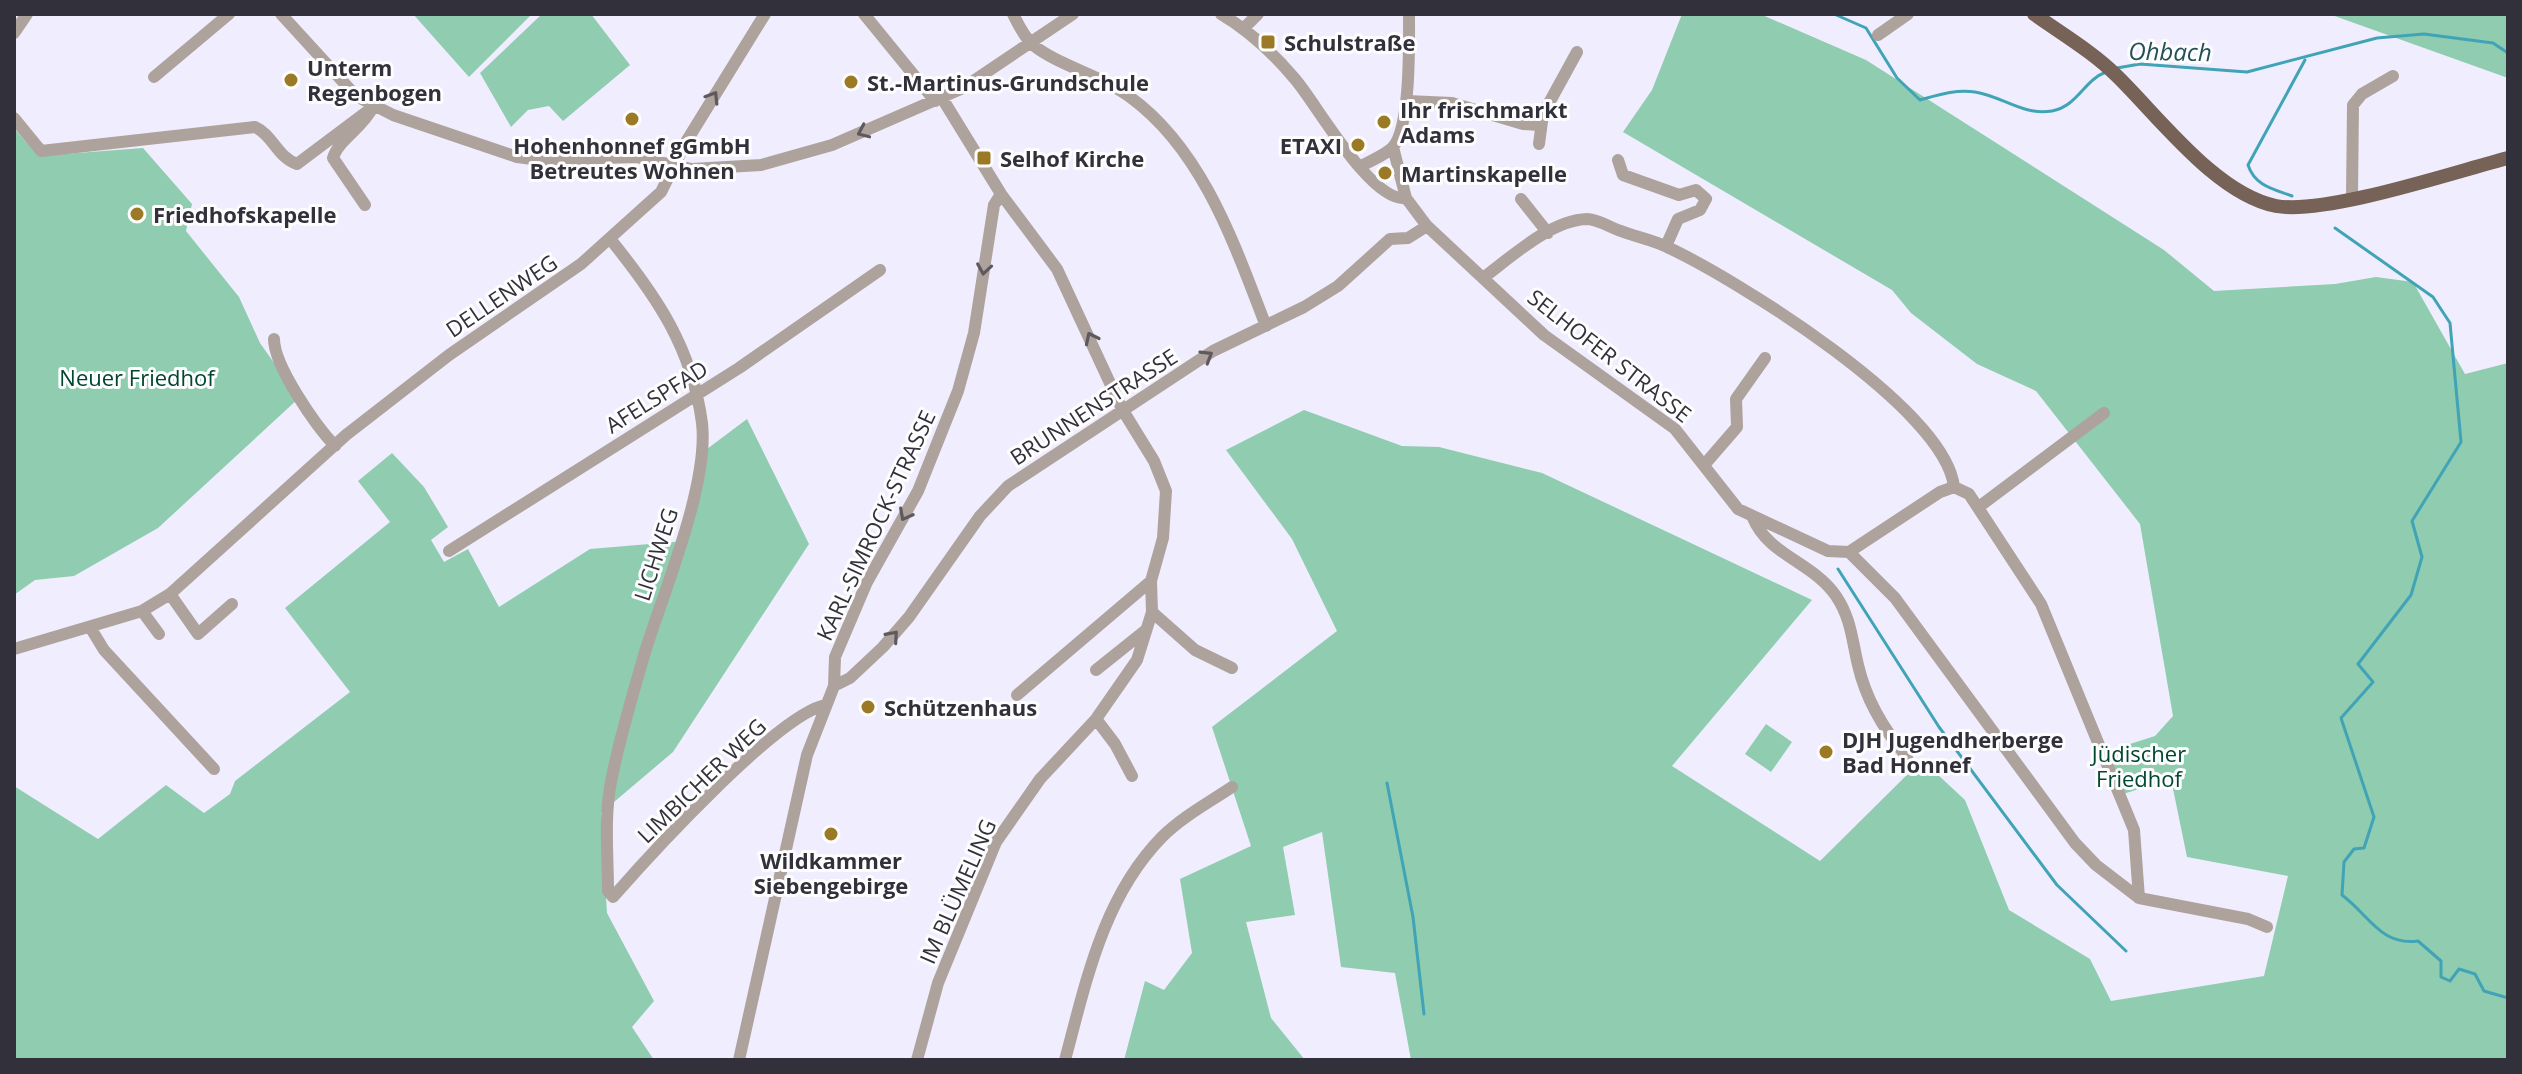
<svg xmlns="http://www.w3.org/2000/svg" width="2522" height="1074" viewBox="0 0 2522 1074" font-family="'Open Sans',sans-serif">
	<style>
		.green { fill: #8fccb0 }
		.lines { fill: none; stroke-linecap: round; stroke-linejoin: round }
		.stream { stroke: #40a4b6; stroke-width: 3 }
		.minor { stroke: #aea29c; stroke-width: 12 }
		.major { stroke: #766257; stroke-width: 14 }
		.oneway { stroke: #5d595d }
		.poi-dot { fill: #9c7a25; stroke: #fdfdfd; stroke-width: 3 }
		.labels { text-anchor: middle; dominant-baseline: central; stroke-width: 6; stroke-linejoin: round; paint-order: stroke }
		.poi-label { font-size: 22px; font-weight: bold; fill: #32313b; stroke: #fdfdfd; text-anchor: start }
		.street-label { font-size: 22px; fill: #32313b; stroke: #fdfdfd }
		.park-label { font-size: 22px; fill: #004630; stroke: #fdfdfd }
		.water-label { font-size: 24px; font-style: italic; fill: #245059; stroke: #fdfdfd }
	</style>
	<rect width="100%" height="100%" fill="#f0eefe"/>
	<path class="green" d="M413,14H532L469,77Z
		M542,14H591L630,65L563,121L549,106L528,110L511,127L480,73Z
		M1682,14H1760L1866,60L2164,250L2214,291L2335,284L2376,277L2413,282L2465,374L2508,363V1060H1411L1395,973L1341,967L1322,832L1283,847L1295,915L1246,922L1271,1018L1305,1060H1124L1145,981L1164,990L1192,953L1180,879L1251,846L1212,727L1337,631L1292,539L1226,450L1304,410L1402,446L1439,447L1542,473L1812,600L1672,766L1820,861L1922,760L1965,800L2009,910L2090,959L2111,1001L2264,976L2288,876L2187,857L2171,779L2123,794L2108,751L2155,736L2173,716L2140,524L2036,391L1977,364L1911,313L1892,290L1623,132L1652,90Z
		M2329,14H2508V78Z
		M14,128L38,156L143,148L192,204L186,231L239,297L260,343L299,398L158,528L74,576L35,580L14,595Z
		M747,419L809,544L673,752L601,813L607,913L654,1001L632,1027L654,1060H14V786L98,839L166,785L204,813L230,794L235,781L350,692L285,608L390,522L358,481L392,453L424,487L448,527L431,540L444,562L468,549L499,607L590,549L685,541L707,449Z
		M1766,724L1792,742L1771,772L1745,754Z"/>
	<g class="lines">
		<path class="stream" d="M1745,14H1757
			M1834,14L1866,28L1897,78L1920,100C1938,95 1956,89 1975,92C2002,96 2023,116 2052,111C2078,106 2084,80 2106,72
			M2117,68L2140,64L2247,72L2377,38L2424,34L2493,43L2508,53
			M2292,196C2273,189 2255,186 2248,165L2305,60
			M2335,228L2433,297L2450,323L2461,442L2412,521L2422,557L2411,595L2358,664L2373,682L2341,718L2374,817L2364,848L2354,849L2344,862L2342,895C2370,916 2381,946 2418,941L2441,961V977L2450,981L2459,969L2475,974L2484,991L2508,998
			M1838,569L1939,727L2057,885L2126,951
			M1387,783L1413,917L1424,1014"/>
		<path class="minor" d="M281,14L356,96L393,115L517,157L540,160L636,157L692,169L761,165L832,145L963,88L1073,14
			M864,14L935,101
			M1013,14C1018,24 1024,37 1033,45C1061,67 1101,75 1130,97C1203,150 1235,246 1266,326
			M1221,14C1250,31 1273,53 1295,79C1316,103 1371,203 1406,198
			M1244,28L1258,14
			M14,33L27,14
			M1878,35L1908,14
			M154,77L229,14
			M1407,101L1452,103L1523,124L1539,125
			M14,118L41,151L255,127C273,135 277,157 297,164L373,107
			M1539,144L1543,114L1577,52
			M1393,147L1406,198L1427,226L1544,335L1675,429L1738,509L1828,551L1849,552L1895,598L2075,843L2096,865L2139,898
			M1618,160L1623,175L1679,195L1696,190L1706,199L1700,210L1678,219L1666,246
			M1360,167C1369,161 1386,155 1393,147C1411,126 1409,42 1409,14
			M2352,197L2353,105L2362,94L2393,76
			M1521,199L1548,233
			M365,205L333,158C338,140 363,128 373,107
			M611,240C657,297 692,348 702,423C709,484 664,591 645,652C633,694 619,739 611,782C604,817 608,855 608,891L613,897C649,856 779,713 826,705
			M1483,278C1511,257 1551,220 1587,219C1598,219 1611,228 1621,231C1636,237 1653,240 1667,247C1736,279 1946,409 1954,487
			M274,339C274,366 316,426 335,446
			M1705,464L1737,427L1736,399L1765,358
			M1980,506L2104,413
			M1753,518C1768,555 1814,563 1836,596C1851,618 1852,640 1858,665C1866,700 1884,730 1907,757
			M449,551L739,368L880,270
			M1849,552L1940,492L1954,487L1969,494L2041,604L2134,830L2139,898L2248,919L2267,927
			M170,594L198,634L232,604
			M142,611L159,634
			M1152,612L1195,650L1232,668
			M90,627L104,650L214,769
			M14,649L142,611L170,594L346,435L449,355L581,264L661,192L686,142L765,14
			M1096,670L1146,630
			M834,686L850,678L883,647L909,617L980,516L1008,486L1213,351L1304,307L1338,286L1390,239L1408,238L1427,226
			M1017,695L1151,581
			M1096,719L1115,744L1132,776
			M739,1060L807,755L834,686L835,657L867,582L918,491L958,391L974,333L994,205L1001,194
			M917,1060L938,983L996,842L1040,779L1096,719L1137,660L1152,612L1151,581L1163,538L1166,491L1154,461L1122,409L1057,269L1001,194L942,98
			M1065,1060C1086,982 1103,897 1162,837C1182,817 1208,803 1232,787"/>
		<path class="major" d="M2034,14C2062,34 2093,52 2117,76C2159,117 2216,194 2276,206C2326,215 2454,172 2508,158"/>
	</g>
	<defs><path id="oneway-chevron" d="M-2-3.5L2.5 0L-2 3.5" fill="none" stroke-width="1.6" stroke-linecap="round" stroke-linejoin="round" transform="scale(2)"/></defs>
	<g class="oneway">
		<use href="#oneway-chevron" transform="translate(713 97) rotate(-58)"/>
		<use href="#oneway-chevron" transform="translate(863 132) rotate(156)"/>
		<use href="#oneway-chevron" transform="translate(984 269) rotate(99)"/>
		<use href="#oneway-chevron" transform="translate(1091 338) rotate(-116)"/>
		<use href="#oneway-chevron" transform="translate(1207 356) rotate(-31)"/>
		<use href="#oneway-chevron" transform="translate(905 515) rotate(118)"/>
		<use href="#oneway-chevron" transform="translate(893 636) rotate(-49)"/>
	</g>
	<g class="poi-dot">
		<rect x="1260" y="34" width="16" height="16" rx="4"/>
		<circle cx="291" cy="80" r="8"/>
		<circle cx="851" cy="82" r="8"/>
		<circle cx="632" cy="119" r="8"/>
		<circle cx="1384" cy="122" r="8"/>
		<circle cx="1358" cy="145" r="8"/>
		<rect x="976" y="150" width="16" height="16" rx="4"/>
		<circle cx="1385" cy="173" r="8"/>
		<circle cx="137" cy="214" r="8"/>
		<circle cx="868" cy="707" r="8"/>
		<circle cx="1826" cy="752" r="8"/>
		<circle cx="831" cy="834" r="8"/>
	</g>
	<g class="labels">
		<g class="poi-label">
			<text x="1284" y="42">Schulstraße</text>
			<text x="307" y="67">Unterm<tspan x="307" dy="25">Regenbogen</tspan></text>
			<text x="867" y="82">St.-Martinus-Grundschule</text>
			<text x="1400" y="109">Ihr frischmarkt<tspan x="1400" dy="25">Adams</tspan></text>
			<text x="632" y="145" text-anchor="middle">Hohenhonnef gGmbH<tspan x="632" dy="25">Betreutes Wohnen</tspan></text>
			<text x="1342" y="145" text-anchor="end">ETAXI</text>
			<text x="1000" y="158">Selhof Kirche</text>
			<text x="1401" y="173">Martinskapelle</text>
			<text x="153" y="214">Friedhofskapelle</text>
			<text x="884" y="707">Schützenhaus</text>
			<text x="1842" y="739">DJH Jugendherberge<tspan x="1842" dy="25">Bad Honnef</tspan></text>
			<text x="831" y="860" text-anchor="middle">Wildkammer<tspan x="831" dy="25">Siebengebirge</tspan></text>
		</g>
		<g class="street-label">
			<text transform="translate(501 295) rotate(-34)">DELLENWEG</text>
			<text transform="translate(1610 355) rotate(38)">SELHOFER STRASSE</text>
			<text transform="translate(656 396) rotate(-32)">AFELSPFAD</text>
			<text transform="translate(1093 406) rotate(-33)">BRUNNENSTRASSE</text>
			<text transform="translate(875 525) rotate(-65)">KARL-SIMROCK-STRASSE</text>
			<text transform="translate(655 554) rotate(-72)">LICHWEG</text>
			<text transform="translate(701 780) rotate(-44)">LIMBICHER WEG</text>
			<text transform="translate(957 891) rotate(-66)">IM BLÜMELING</text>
		</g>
		<g class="park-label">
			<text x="137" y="377">Neuer Friedhof</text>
			<text x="2139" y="753">Jüdischer<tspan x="2139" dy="25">Friedhof</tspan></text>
		</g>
		<g class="water-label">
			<text transform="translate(2170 51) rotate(1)">Ohbach</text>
		</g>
	</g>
	<rect width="2522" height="1074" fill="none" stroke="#32313b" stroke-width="32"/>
</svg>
